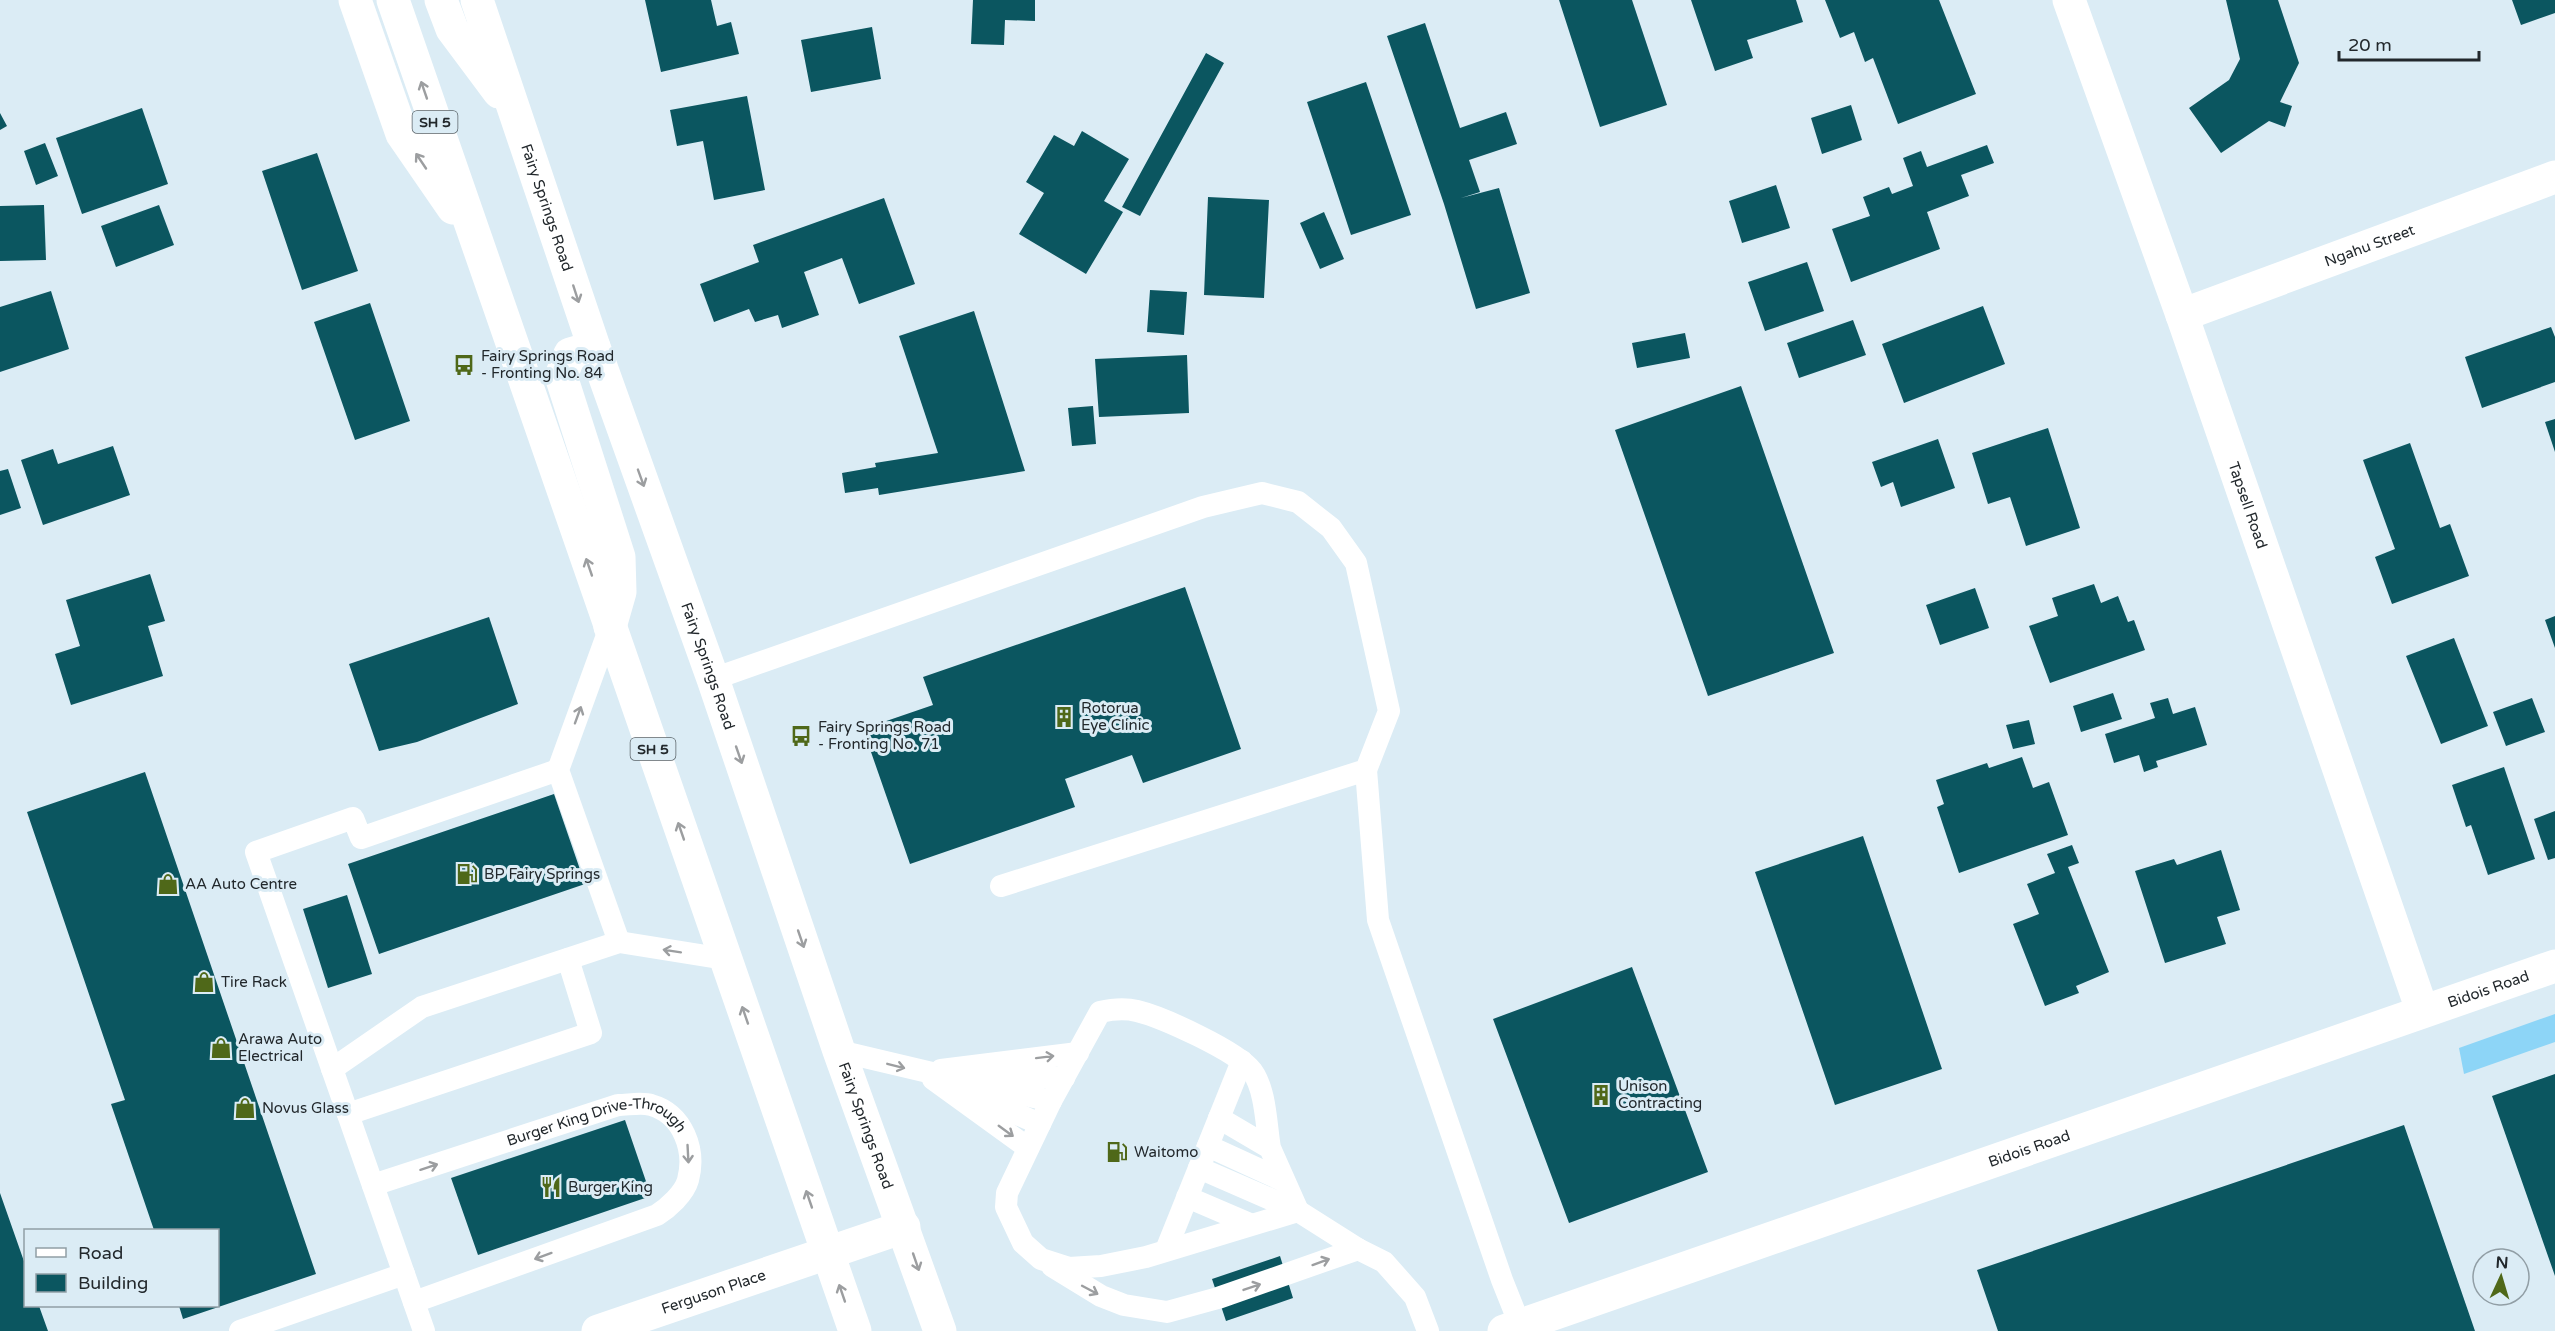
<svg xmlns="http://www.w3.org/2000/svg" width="2555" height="1331" viewBox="0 0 2555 1331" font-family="'Varela Round',sans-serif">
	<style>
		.green { fill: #8dd5f7 }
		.building { fill: #0b5660 }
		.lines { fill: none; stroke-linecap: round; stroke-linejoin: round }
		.lane { stroke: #fff; stroke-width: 22 }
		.street { stroke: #fff; stroke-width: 33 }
		.highway { stroke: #fff; stroke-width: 33 }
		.oneway { stroke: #9c9ea0 }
		.labels { text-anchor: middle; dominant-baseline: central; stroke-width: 6; stroke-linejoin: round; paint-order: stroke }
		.shield { fill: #dbecf5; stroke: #5a6368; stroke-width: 1.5 }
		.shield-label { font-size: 14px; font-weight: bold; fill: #22282c }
		.street-label { font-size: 15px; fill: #22282c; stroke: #dbecf5 }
		.poi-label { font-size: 15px; fill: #22282c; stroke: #dbecf5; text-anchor: start }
	</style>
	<rect width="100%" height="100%" fill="#dbecf5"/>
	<path class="green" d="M2555,1014V1042L2464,1074L2459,1048Z"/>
	<path class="building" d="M645,0H711L717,26L731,22L739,54L661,72Z
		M973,0H1035V21L1005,20L1004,45L971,44Z
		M1559,0H1632L1667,105L1600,127Z
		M1691,0H1796L1803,22L1747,40L1753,58L1715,71Z
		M1825,0H1939L1976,94L1898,124L1873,58L1865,62L1854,32L1840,38Z
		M2226,0H2278L2299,63L2280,102L2292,106L2285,127L2269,121L2221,153L2189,108L2229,80L2240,59Z
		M2512,0H2555V13L2521,25Z
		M1425,23L1460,128L1506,112L1517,144L1469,160L1480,192L1461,198L1499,188L1530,293L1476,309L1444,204L1387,36Z
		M872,27L881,79L811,92L801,40Z
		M1206,53L1224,63L1140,216L1122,207Z
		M1366,82L1411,215L1351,235L1307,102Z
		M747,96L765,190L714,200L703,141L677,146L670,110Z
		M1851,105L1862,140L1822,154L1811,118Z
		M142,108L168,184L82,214L56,138Z
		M0,113L7,126L0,130Z
		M1082,131L1129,159L1104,201L1123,212L1086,274L1019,234L1044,193L1026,182L1054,135L1074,146Z
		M45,143L58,176L36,185L24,151Z
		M1987,145L1994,163L1961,175L1969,196L1927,212L1940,249L1851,282L1832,229L1870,216L1863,197L1889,187L1892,194L1913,186L1903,158L1921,151L1927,167Z
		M317,153L358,271L302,290L262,171Z
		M1776,185L1790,228L1742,243L1729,201Z
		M1208,197L1269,200L1264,298L1204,295Z
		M884,198L915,284L859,304L842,258L804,272L819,315L782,328L778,315L755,322L749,309L714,322L700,284L759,262L753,245Z
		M44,205L46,260L0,261V206Z
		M159,205L174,245L116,267L101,226Z
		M1324,212L1344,259L1320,269L1300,223Z
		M1807,262L1824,311L1765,331L1748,282Z
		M1150,290L1187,292L1184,335L1147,332Z
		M51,291L69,349L0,372V307Z
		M370,303L410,421L355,440L314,322Z
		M1983,306L2005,364L1904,403L1882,344Z
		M974,311L1025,471L879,495L878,488L845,493L842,473L876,467L875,463L938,453L899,336Z
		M1853,320L1866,355L1799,378L1787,343Z
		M2551,327L2555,337V382L2482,408L2465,357Z
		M1685,333L1690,358L1637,368L1632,343Z
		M1187,355L1189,413L1099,417L1095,359Z
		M1741,386L1834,653L1708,696L1615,430Z
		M1093,406L1096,444L1072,446L1068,408Z
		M2555,419V452L2545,422Z
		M2048,428L2080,528L2026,546L2010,497L1988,504L1972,453Z
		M1938,439L1955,488L1901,507L1893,482L1881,487L1872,462Z
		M2410,443L2440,528L2450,524L2469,576L2392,604L2375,557L2395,549L2363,460Z
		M113,446L130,495L43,525L21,460L53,449L58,464Z
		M8,469L21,508L0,515V471Z
		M150,574L165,621L148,626L163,676L71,705L55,654L80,646L66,600Z
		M2094,584L2101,603L2118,596L2128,622L2134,620L2145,650L2050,683L2029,626L2058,616L2052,598Z
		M1185,587L1241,749L1143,783L1132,755L1065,779L1075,807L910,864L863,729L933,705L923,677Z
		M1975,588L1989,628L1940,645L1926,605Z
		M2555,616V648L2545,620Z
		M489,617L518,704L417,742L379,751L349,664Z
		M2454,638L2488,726L2441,744L2406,656Z
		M2113,693L2122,719L2081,732L2073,706Z
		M2168,698L2173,714L2195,707L2207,745L2156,761L2158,767L2144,772L2139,755L2114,763L2105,734L2155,718L2150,703Z
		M2532,698L2545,732L2506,746L2493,712Z
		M2029,720L2035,744L2013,749L2006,725Z
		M2022,757L2033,788L2049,782L2068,835L1959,873L1937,807L1944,804L1936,780L1987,763L1989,768Z
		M2504,767L2535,859L2488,875L2471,825L2466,827L2452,785Z
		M145,772L316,1274L183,1319L179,1306H218V1230H154L111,1104L125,1100L27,812Z
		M554,794L585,884L379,954L348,864Z
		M2555,811V858L2548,860L2534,819Z
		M1863,836L1942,1069L1835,1105L1755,872Z
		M2072,845L2079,863L2068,867L2109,972L2076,986L2079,993L2045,1006L2013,924L2039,914L2027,884L2055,873L2047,854Z
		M2221,850L2240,910L2217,917L2226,944L2165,963L2135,871L2174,859L2177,865Z
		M347,895L372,974L328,988L303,909Z
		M1632,967L1708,1172L1569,1223L1493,1019Z
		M2555,1074V1276L2492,1096Z
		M625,1120L651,1196L478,1255L451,1178Z
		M2404,1125L2475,1331H1998L1977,1270Z
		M0,1193L26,1267V1306H39L48,1331H0Z
		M1280,1256L1293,1298L1226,1321L1212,1279Z"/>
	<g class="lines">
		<g class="lane">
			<path d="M610,627L558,770L619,942"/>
			<path d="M713,679L1203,507L1262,493L1298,502L1331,528L1356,563L1389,711L1366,770L1001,886"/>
			<path d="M1366,770L1378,920L1502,1280L1520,1325"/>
			<path d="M839,1051L1051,1101"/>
			<path d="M332,1069L422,1007L619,942L725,959"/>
			<path d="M941,1070L1078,1053"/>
			<path d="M992,1075L1064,1078"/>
			<path d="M933,1079L1028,1148"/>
			<path d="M969,1093L1040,1124"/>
			<path d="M348,1114L591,1033L568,959"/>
			<path d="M1219,1118L1270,1148L1298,1211L1146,1257L1101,1266L1069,1268L1041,1259L1023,1243L1006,1207L1007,1193L1051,1101L1100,1012C1113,1009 1125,1008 1137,1011C1162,1017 1237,1051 1252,1071C1266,1090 1266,1125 1270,1148"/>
			<path d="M1208,1146L1284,1181"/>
			<path d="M1199,1168L1298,1211L1358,1249L1384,1262L1415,1297L1428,1331"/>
			<path id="s1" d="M373,1185L618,1105C628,1105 642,1102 651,1105C683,1114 696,1150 688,1180C684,1194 668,1208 657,1215L414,1302"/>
			<path d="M1187,1197L1250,1224"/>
			<path d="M1166,1250L1242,1061"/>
			<path d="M1052,1266L1101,1296L1124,1305L1167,1312L1218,1298L1358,1249"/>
			<path d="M240,1331L404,1274"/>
			<path d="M424,1331L256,852L353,818L361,838L558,770"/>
		</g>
		<g class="street">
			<path id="s2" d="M2069,0L2182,315L2422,1010"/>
			<path id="s3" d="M2182,315L2555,177"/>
			<path id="s4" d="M598,1331L904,1227"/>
			<path id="s5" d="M1504,1331L2555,966"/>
		</g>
		<g class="highway">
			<path d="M355,0L402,134L453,208"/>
			<path d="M393,0L855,1331"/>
			<path d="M441,0L452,29L499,92"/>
			<path id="s6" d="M477,0L594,347L713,679L839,1051L940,1331"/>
			<path d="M594,347L570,354L561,376L619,557L620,592L610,627"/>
		</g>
	</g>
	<defs><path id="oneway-shaft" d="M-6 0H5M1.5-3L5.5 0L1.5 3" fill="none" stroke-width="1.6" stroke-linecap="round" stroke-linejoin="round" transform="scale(1.5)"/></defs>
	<g class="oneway">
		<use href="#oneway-shaft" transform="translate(424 90) rotate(-109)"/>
		<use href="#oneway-shaft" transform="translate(421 161) rotate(-124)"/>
		<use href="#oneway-shaft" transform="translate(576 294) rotate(72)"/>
		<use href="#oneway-shaft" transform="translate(641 478) rotate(70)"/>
		<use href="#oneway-shaft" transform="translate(589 567) rotate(-109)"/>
		<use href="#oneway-shaft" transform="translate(578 715) rotate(-70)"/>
		<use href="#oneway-shaft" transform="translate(739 755) rotate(71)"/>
		<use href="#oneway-shaft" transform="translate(681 831) rotate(-109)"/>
		<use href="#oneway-shaft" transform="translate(801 939) rotate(71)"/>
		<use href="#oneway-shaft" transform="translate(672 951) rotate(-171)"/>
		<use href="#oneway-shaft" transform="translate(745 1015) rotate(-109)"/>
		<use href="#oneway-shaft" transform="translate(1045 1057) rotate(-7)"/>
		<use href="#oneway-shaft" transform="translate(896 1066) rotate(14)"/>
		<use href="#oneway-shaft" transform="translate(1006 1131) rotate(36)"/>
		<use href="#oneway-shaft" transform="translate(688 1154) rotate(87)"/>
		<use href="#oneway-shaft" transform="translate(429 1167) rotate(-18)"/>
		<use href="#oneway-shaft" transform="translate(809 1199) rotate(-109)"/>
		<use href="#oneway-shaft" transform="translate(543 1256) rotate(160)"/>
		<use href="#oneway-shaft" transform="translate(916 1262) rotate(71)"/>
		<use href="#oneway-shaft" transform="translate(1321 1262) rotate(-20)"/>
		<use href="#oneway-shaft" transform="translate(1252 1287) rotate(-19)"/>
		<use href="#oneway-shaft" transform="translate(1090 1290) rotate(28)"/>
		<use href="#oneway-shaft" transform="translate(842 1293) rotate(-109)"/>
	</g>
	<defs>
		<symbol id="bus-bare" viewBox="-9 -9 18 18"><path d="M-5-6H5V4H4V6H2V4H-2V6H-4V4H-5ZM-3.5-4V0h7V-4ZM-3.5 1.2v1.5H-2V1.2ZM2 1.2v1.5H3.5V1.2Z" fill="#4f6819" stroke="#dbecf5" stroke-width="2.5" paint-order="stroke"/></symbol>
		<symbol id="building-bare" viewBox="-9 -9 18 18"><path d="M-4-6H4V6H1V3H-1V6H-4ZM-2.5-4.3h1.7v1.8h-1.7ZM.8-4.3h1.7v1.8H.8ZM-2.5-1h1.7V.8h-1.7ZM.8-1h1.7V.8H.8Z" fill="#4f6819" stroke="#dbecf5" stroke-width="2.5" paint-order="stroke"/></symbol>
		<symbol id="fuel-bare" viewBox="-9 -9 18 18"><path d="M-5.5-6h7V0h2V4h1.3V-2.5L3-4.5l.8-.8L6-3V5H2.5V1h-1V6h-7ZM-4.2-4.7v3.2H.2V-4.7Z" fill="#4f6819" stroke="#dbecf5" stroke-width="2.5" paint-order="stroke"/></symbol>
		<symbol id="shop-bare" viewBox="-9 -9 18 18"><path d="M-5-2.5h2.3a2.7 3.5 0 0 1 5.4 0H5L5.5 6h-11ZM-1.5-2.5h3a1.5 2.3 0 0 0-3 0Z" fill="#4f6819" stroke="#dbecf5" stroke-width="2.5" paint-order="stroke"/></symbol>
		<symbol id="restaurant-bare" viewBox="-9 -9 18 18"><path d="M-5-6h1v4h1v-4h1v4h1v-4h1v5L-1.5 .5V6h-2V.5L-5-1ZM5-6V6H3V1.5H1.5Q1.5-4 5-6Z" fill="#4f6819" stroke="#dbecf5" stroke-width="2.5" paint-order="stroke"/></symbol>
	</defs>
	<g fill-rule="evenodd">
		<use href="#bus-bare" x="449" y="350" width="30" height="30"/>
		<use href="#building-bare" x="1049" y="702" width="30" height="30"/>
		<use href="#bus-bare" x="786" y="721" width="30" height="30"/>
		<use href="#fuel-bare" x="452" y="859" width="30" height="30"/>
		<use href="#shop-bare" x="153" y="869" width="30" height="30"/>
		<use href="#shop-bare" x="189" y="967" width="30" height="30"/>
		<use href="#shop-bare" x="206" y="1033" width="30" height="30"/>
		<use href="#building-bare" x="1586" y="1080" width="30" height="30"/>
		<use href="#shop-bare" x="230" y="1093" width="30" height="30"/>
		<use href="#fuel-bare" x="1102" y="1137" width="30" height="30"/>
		<use href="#restaurant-bare" x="536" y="1172" width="30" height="30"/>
	</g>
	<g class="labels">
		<g class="shield">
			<rect x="412.5" y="111" width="45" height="22" rx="4.5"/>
			<rect x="630.5" y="738" width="45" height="22" rx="4.5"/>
		</g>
		<g class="shield-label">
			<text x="435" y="122">SH 5</text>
			<text x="653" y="749">SH 5</text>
		</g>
		<g class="street-label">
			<text stroke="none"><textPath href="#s6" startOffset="219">Fairy Springs Road</textPath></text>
			<text stroke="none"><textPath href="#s3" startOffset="200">Ngahu Street</textPath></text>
			<text stroke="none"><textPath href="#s2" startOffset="536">Tapsell Road</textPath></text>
			<text stroke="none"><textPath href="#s6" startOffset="705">Fairy Springs Road</textPath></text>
			<text stroke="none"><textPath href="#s5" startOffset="1042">Bidois Road</textPath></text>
			<text stroke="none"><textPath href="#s6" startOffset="1191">Fairy Springs Road</textPath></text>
			<text stroke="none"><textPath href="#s1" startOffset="237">Burger King Drive-Through</textPath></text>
			<text stroke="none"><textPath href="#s5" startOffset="556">Bidois Road</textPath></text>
			<text stroke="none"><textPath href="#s4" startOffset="122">Ferguson Place</textPath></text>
		</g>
		<g class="poi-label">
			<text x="481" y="356">Fairy Springs Road<tspan x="481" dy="17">- Fronting No. 84</tspan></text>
			<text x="1081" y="708">Rotorua<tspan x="1081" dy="17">Eye Clinic</tspan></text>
			<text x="818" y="727">Fairy Springs Road<tspan x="818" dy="17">- Fronting No. 71</tspan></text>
			<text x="484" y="874">BP Fairy Springs</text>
			<text x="185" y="884">AA Auto Centre</text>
			<text x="221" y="982">Tire Rack</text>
			<text x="238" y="1039">Arawa Auto<tspan x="238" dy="17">Electrical</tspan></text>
			<text x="1618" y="1086">Unison<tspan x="1618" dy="17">Contracting</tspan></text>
			<text x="262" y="1108">Novus Glass</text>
			<text x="1134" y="1152">Waitomo</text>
			<text x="568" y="1187">Burger King</text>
		</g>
	</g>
	<rect x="24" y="1229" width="195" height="78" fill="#dbecf5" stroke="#919ea5" stroke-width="1.5"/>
	<rect x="36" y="1248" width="30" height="9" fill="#ffffff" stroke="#919ea5" stroke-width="1.5"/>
	<text x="78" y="1259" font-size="18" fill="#22282c">Road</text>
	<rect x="36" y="1274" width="30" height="18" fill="#0b5660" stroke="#919ea5" stroke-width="1.5"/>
	<text x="78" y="1289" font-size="18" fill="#22282c">Building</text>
	<g transform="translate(2501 1277) rotate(4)"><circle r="28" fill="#dbecf5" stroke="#919ea5" stroke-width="1.5"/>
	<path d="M0-4.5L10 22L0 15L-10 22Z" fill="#4f6819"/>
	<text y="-9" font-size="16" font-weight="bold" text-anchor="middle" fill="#22282c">N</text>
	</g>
	<path d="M2339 51v9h140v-9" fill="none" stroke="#22282c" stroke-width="3"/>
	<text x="2348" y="51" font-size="18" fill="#22282c" stroke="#dbecf5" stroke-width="4.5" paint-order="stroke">20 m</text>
</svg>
